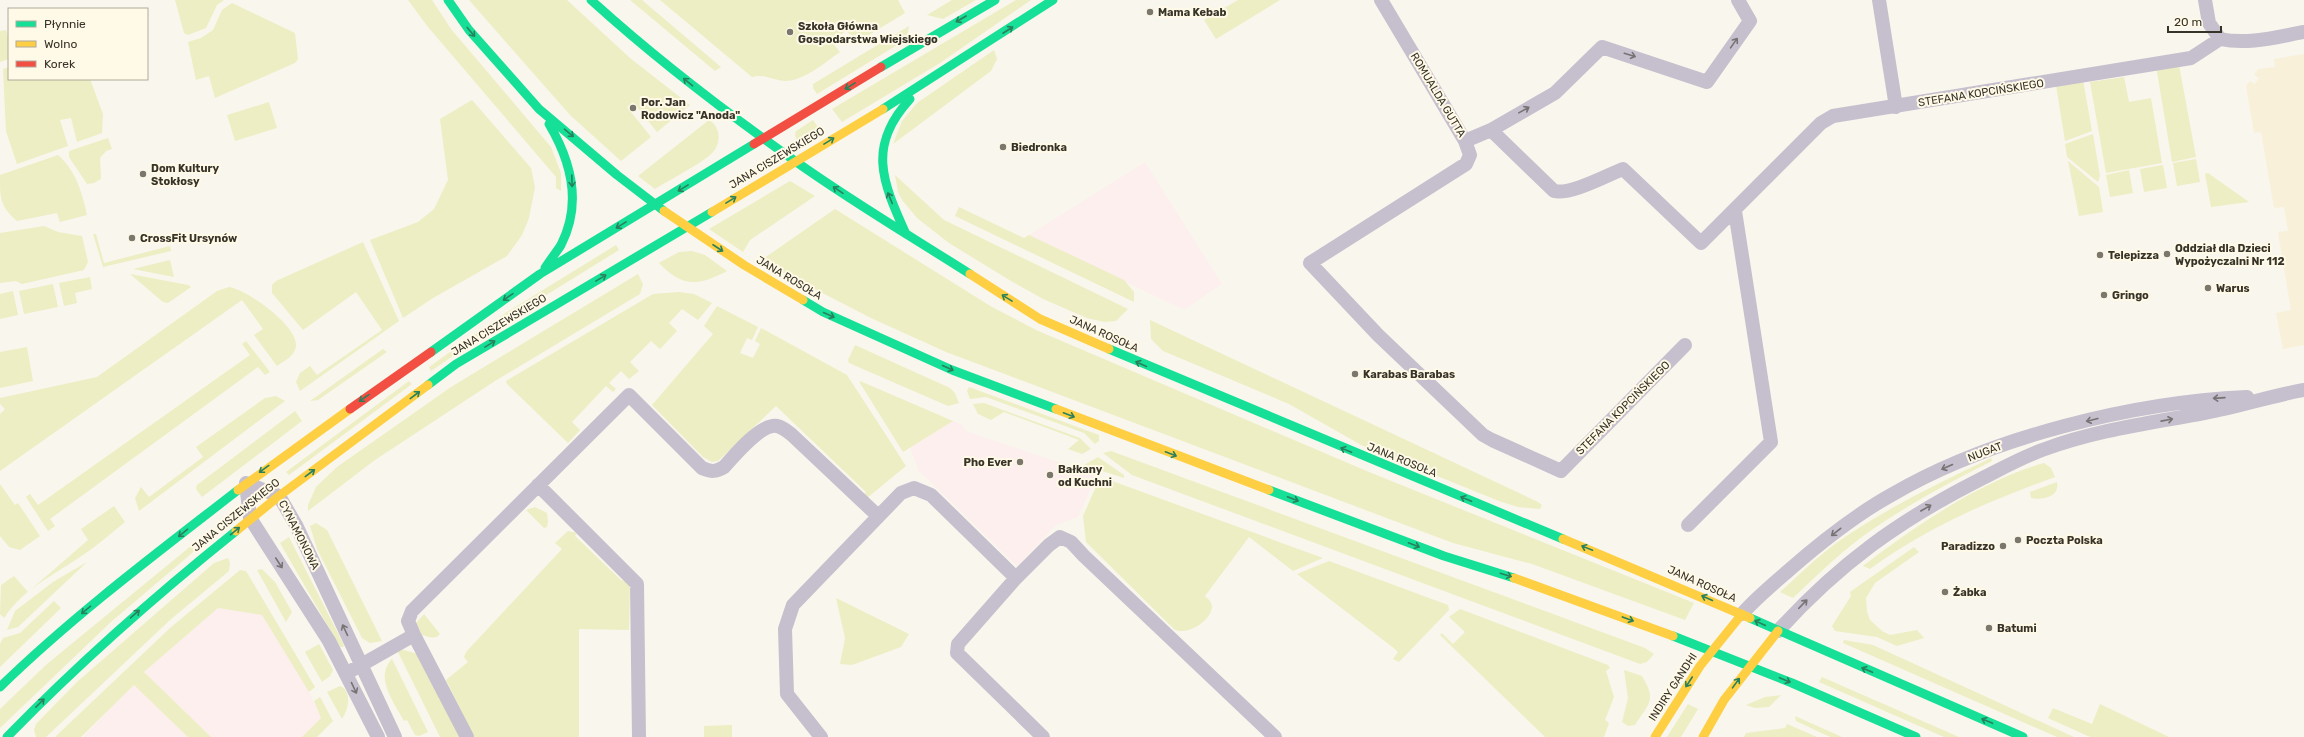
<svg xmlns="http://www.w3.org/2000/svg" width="2304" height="737" viewBox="0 0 2304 737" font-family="Rubik,sans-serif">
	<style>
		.commercial { fill: #fcefed }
		.built { fill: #f8f0d8 }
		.green { fill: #edeec3 }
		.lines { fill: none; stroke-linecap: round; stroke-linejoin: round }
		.street { stroke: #c6bfce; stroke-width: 14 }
		.fast { stroke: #16e098; stroke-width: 9 }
		.slow { stroke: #ffcf43; stroke-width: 9 }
		.jam { stroke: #f24e42; stroke-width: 9 }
		.oneway { stroke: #28815a }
		.oneway2 { stroke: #777273 }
		.poi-dot { fill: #7b776d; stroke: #fff9e7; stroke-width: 1.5 }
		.labels { text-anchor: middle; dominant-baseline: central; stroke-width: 4; stroke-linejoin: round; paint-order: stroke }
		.poi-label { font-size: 11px; font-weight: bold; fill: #373328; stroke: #fff9e7; text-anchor: start }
		.street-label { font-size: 11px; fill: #373328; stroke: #fff9e7 }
	</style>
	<rect width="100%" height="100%" fill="#f9f6ed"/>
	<path class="commercial" d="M1145,162L1222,284L1184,310L1029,235Z
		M953,421L963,425L966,431L1100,476L1094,482L1078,517L1056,525L1017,566L919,471L910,448Z
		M218,608L262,614L304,681L321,718L302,737H211L144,672Z
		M134,684L188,737H83Z"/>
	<path class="built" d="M2304,54V345L2283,349L2276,313L2291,310L2278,232L2288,231L2284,207L2274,208L2261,132L2254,133L2246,86L2250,81L2255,84L2259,78L2254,75L2258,69L2275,67L2274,59Z"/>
	<path class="green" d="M175,0H224L217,5L206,28L188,35L184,33Z
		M408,0H432L451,29L551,147L561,173V191L556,188V177L428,27Z
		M469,0H567L630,58L690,105L657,132L633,102L627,107L651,137L621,161L570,115Z
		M630,0H642L721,67L715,71Z
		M660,0H898L905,13L859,41L846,31L831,41L840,52C824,63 806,80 785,81C774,81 763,73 752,77Z
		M952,0H976L943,19L927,15Z
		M1016,0H1031L940,63L842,122L832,109Z
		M1238,0H1280L1216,39L1204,20Z
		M232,3L295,33L298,59L295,63L215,98L209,76L196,80L188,42L201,38L213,30L222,10Z
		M909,26L907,36L902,42L817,94L813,88V84Z
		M6,30L9,41V59L0,62V31Z
		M994,50L997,59L991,71L893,144L902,121L917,103Z
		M2179,65L2196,157L2172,162L2157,72L2159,68Z
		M9,67V79H90L103,114L102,133L77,142L71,118L60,120L68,146L17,164L6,131L3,69Z
		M2124,77L2129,102L2151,98L2162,163L2106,173L2090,82Z
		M2083,80L2092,131L2065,141L2056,85Z
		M472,100L531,168L535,187L529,218L522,235L507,256L433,298L403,318L370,240L418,222L434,209L448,180L440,119Z
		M269,102L277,128L235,141L227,115Z
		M709,120C720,126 722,142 713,152C703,163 669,180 655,189L638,176Z
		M813,120L823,134L808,143L797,141L795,135L796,131Z
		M2093,134L2100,176L2098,182L2067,157L2065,144Z
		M108,138L112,149L106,151L100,158L101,179L94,183L87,184L69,157V151Z
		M58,155C76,171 82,192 87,215L60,222L57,213L17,221C0,206 0,199 0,175Z
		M2196,159L2200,182L2177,186L2173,163Z
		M2068,161L2099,187L2103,212L2079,216Z
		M2163,165L2167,188L2144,192L2140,169Z
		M2129,170L2133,193L2110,197L2106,175Z
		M2208,173L2249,202L2211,207L2205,174Z
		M895,175L944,220L1128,309L1116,321L1104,322L1087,318L1043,299L1011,281L949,243L917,218L902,200L898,192Z
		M790,181L815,196L750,240L743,252L709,229Z
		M959,207L1024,238L1029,235L1124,280L1134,292V302L955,216Z
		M835,209L992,307L1036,330L1369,472L1694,603L1685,620L1532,564L1453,543L946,352L871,318L760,261Z
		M44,226L58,232L82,236L88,262L84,270L22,284L16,281L0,283V233Z
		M93,234H96L104,263L170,246L171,251L103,267Z
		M363,242L399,321L300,391L296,382L300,373L310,366L317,375L382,330L356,292L303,330L272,293V285L276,281Z
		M616,245L619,250L501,323L431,371L429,367L504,314Z
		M692,251L705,255L727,271C698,286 683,288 659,263L679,252Z
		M170,260L174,277L133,269Z
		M130,274L188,285L191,287L168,303L163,302Z
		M638,274L643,284L640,294L495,381L375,460L308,511V505L316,487L337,467L451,387Z
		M90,277L92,289L75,293L77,303L64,306L59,283Z
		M53,284L58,307L24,314L19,291Z
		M229,287C248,290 298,326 296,346C295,356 284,361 277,366L254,335L263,329L242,300L0,471V414L5,409L0,404V398L97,377L217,291Z
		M13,291L18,315L0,319V294Z
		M679,292L694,294L712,303L698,320L682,309L669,323L677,331L662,347L660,349L651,341L630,362L639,371L629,379L621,371L609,383L616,389L613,392L606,386L572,422L580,430L568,443L507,384L506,381L653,294Z
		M717,306L758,327L752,340L747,338L740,353L753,358L760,344L755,341L761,328L847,375L906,466L867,498L864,495L866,492L776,406L718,461L712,462L703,457L652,405L713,334L704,326Z
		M1150,320L1538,502L1542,505L1540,509L1518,507L1499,501L1363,446L1289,404L1163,351L1151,339Z
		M246,341L270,372L265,375L258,367L50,519L55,526L48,531L26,497L30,494L38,505L250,355L242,344Z
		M855,345L950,388L955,393L959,403L948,406L849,363L848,360Z
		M27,347L33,381L0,388V352Z
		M383,349L387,352L318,400L310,401Z
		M409,381L412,384L289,475L286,472Z
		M860,381L953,421L903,452L860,383Z
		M969,387L1099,435V441L1095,444L1084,433L986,397L970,399L967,391Z
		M276,396L285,401L139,511L135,498L141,487L149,497L203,457L196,447L265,398Z
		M984,403L1080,438L1091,449L1082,454L1068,449L1079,440L1004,412L991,420L978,414L973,404Z
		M295,411L302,421L202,497L196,489L197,485Z
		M1111,451L1645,648L1654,654L1647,662L1640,664L1132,475L1103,453Z
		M1098,457L1124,475V478L1084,465Z
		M1991,458L1992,461C1952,481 1911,503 1873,529C1844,549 1818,574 1793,598L1780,592C1798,576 1816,558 1835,544C1884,509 1937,484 1991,458Z
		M2044,463L2051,468L2055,477C1990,500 1926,528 1870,569L1863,566C1915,526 1981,481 2044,463Z
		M1104,478L1323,558L1293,571L1249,537L1205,596C1208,599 1212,602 1212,607C1210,622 1188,635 1175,630L1086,542L1083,516L1098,482Z
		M2057,482C2060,498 2041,500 2031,498L2030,492Z
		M0,484L15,505L18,503L40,536L20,550L9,547L0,536Z
		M114,506L125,522C111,533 98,545 83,555C55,574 23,589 4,618L0,614L1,585L14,576L28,592L88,540L81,529Z
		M535,507L547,513L548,522L547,527L544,528L526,510Z
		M316,523L327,530L382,641L370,643L362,638L317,549L310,526Z
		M568,531L577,533L575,536L621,580L630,583L629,630L579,629V737H474L446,680L468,662L464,657L466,652L562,549L555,543Z
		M208,532L211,537L112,621L0,728V709L47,664Z
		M289,537L344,645L343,647H340L280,543Z
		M1914,547L1919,552L1875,583L1866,598L1867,612L1870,620L1882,631L1890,635L1917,630L1924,638L1897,646L1877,637L1835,631L1832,626L1851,596L1850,592Z
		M228,558L230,563L229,571L170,620L46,737H36L34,730L36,724L77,682L214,563Z
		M1329,561L1448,605L1449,610L1399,662L1393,659L1398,652L1395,649L1297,574Z
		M87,562L18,627L7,630L15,611L53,582Z
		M262,569L275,582L292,612L286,622L257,570Z
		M240,570L246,571L315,687L309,692L262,615L218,608L144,672L211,737H188L134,685L81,737H55L170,628Z
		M836,598L909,634L901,647L852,665L840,664L845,638Z
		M54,601L61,608L0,667V644L3,638L20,633Z
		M1460,609L1608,665L1610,668L1606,671L1614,697L1605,720L1609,723L1604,737H1545L1440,635L1442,633L1453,644L1465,632L1449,617Z
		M424,614L440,634C435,640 429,637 422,635L416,623Z
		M1844,640L1873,645L2074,737H2057L1843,643Z
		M319,644L333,670L330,676L322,682L305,652Z
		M400,649L418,654L461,737H440L398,652Z
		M392,659L428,732L419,736L415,735L407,720L404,721C394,702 374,678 392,659Z
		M1624,670L1642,676C1657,701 1649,703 1635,725L1628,726L1622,722L1628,698Z
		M1822,677L1959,737H1944L1819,682Z
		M340,686C353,691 348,711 342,719L327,692Z
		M1781,695L1769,707L1755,708L1746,705L1765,697Z
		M320,697L333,721L317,737H302L321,718L314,701Z
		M1688,704L1698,709L1681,737H1667Z
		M2100,704L2169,737H2090L2048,718L2053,708L2092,724Z
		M1795,716L1842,737H1830L1796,721Z
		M1787,724L1817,737H1744L1746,733L1785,728Z
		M732,725V737H704V726Z"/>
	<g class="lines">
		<path class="street" d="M1381,0L1465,141L1491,130L1554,191C1571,195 1607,175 1623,169L1701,243L1821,123L1833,116L2191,58L2220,39C2248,45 2276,37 2304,32
			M1879,0L1896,107
			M2205,0L2209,23L2220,39
			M1491,130L1555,93L1602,47L1707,82L1750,21L1738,0
			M1465,141L1470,155L1466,164L1310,263L1378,335L1483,435L1492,440L1561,471L1685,345
			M538,485L637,584L639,737
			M1688,525L1771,442L1735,211
			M1016,578L1049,545L1060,537L1071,542L1084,556L1275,737
			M1742,614C1756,598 1772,585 1788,571C1821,542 1855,515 1893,494C1991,437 2134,402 2247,397
			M1778,631C1839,564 1898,521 1979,480C2001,469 2022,457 2045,449C2096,430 2151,423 2204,413C2238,407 2270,396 2304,390
			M414,635L467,737
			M347,673L414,635L408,621L412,611L629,395L702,468C711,472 716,472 724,467C734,456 761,423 777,426C782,427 787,431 791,434L878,516
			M378,737L329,641L250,518L246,483L279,496L296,525L395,737
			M821,737L787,694L785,629L793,605L901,493L914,488L931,495L1016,578L958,644L957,653L1043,737"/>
		<path class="fast" d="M448,0L469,30L539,109L617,175L664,211
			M591,0C655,58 724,111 795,161C851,201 912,237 970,274
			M881,67L995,0
			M883,109L1053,0
			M906,234C882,181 867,146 910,99
			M545,268C550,260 556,253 561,245C582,204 571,161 549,124
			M803,300L823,312L952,370L1056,409
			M1109,349L1563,539
			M431,352L540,274L754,144
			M428,385L456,364L712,212
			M1269,490L1444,556L1514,578
			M1750,618L2023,737
			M1673,636L1792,683L1916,737
			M0,687C74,615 157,553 238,490
			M7,737C79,663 155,596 236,531"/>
		<path class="slow" d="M664,211L744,265L803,300
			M712,212L883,109
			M970,274L1040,319L1109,349
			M1056,409L1269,490
			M238,490L350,409
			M236,531L279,496L428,385
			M1563,539L1750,618
			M1514,578L1673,636
			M1655,737L1700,666L1742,614
			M1703,737L1724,700L1778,631"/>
		<path class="jam" d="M754,144L881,67
			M350,409L431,352"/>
	</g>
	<defs><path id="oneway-shaft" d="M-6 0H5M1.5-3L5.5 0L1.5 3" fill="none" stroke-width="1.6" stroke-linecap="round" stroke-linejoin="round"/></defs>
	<g class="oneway">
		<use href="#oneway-shaft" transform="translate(961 19) rotate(150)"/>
		<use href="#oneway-shaft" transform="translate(1008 30) rotate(-33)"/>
		<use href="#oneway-shaft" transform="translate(471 32) rotate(50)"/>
		<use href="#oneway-shaft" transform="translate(688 82) rotate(-141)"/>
		<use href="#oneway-shaft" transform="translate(850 86) rotate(149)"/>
		<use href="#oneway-shaft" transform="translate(569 133) rotate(40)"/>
		<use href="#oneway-shaft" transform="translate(829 141) rotate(-32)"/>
		<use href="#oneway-shaft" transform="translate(572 181) rotate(88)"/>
		<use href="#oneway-shaft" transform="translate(683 188) rotate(149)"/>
		<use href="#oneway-shaft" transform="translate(838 190) rotate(-146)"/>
		<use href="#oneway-shaft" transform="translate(890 198) rotate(-112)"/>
		<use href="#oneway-shaft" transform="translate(731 200) rotate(-31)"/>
		<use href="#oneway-shaft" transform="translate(621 225) rotate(149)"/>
		<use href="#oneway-shaft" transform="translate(718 248) rotate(33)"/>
		<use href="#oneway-shaft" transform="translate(601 278) rotate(-31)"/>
		<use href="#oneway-shaft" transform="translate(508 297) rotate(145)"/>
		<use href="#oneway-shaft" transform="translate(1007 298) rotate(-148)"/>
		<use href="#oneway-shaft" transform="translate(829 315) rotate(24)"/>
		<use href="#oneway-shaft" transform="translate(490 344) rotate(-31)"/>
		<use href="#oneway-shaft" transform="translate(1141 364) rotate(-156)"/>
		<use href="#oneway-shaft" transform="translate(948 368) rotate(24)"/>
		<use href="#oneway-shaft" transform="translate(415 395) rotate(-37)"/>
		<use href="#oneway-shaft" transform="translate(364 398) rotate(145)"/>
		<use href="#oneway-shaft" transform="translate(1069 415) rotate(21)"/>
		<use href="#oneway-shaft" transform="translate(1346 450) rotate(-158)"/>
		<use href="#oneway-shaft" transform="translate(1171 454) rotate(21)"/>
		<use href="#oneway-shaft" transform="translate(264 469) rotate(144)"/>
		<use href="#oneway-shaft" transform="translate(310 473) rotate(-37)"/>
		<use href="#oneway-shaft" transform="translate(1293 499) rotate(21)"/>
		<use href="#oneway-shaft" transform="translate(1466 499) rotate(-158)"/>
		<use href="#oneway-shaft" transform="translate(235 531) rotate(-39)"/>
		<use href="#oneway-shaft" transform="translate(183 533) rotate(141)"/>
		<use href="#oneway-shaft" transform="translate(1414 545) rotate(21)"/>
		<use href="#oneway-shaft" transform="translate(1587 548) rotate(-158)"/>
		<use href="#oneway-shaft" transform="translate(1506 575) rotate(17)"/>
		<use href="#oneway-shaft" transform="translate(1707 598) rotate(-156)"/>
		<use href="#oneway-shaft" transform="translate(86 610) rotate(140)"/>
		<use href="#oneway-shaft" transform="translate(135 614) rotate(-41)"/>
		<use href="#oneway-shaft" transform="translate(1628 619) rotate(20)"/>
		<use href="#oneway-shaft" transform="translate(1760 623) rotate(-155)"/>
		<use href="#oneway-shaft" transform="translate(1867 670) rotate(-157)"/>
		<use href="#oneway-shaft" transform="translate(1785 680) rotate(23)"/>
		<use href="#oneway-shaft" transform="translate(1689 682) rotate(123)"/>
		<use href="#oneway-shaft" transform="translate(1736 683) rotate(-54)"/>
		<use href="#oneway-shaft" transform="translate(40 703) rotate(-45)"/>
		<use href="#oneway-shaft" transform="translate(1987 721) rotate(-157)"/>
	</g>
	<g class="oneway2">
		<use href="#oneway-shaft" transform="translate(1734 43) rotate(-55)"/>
		<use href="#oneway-shaft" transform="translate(1630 55) rotate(17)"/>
		<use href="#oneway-shaft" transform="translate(1524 110) rotate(-29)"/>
		<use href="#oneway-shaft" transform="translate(2219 398) rotate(176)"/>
		<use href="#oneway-shaft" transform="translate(2092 420) rotate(166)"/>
		<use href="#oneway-shaft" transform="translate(2167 420) rotate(-11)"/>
		<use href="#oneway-shaft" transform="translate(1947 467) rotate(156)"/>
		<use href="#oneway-shaft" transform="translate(1926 508) rotate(-30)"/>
		<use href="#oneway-shaft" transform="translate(1836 532) rotate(142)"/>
		<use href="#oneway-shaft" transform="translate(279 563) rotate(57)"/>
		<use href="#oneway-shaft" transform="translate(1803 604) rotate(-46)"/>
		<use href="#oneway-shaft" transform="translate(345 630) rotate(-115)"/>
		<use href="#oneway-shaft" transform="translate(354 688) rotate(65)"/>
	</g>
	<g class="poi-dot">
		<circle cx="1150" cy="12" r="4"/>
		<circle cx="790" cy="32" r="4"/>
		<circle cx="633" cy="108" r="4"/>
		<circle cx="1003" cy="147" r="4"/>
		<circle cx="143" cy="174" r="4"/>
		<circle cx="132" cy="238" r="4"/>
		<circle cx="2167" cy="254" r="4"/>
		<circle cx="2100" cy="255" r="4"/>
		<circle cx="2208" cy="288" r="4"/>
		<circle cx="2104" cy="295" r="4"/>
		<circle cx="1355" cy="374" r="4"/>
		<circle cx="1020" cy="462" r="4"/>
		<circle cx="1050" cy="475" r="4"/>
		<circle cx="2018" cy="540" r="4"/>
		<circle cx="2003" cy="546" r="4"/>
		<circle cx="1945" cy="592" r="4"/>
		<circle cx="1989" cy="628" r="4"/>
	</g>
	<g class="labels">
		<g class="poi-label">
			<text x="1158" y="12">Mama Kebab</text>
			<text x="798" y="26">Szkoła Główna<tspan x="798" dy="13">Gospodarstwa Wiejskiego</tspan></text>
			<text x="641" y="102">Por. Jan<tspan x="641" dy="13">Rodowicz "Anoda"</tspan></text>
			<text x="1011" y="147">Biedronka</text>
			<text x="151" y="168">Dom Kultury<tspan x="151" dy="13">Stokłosy</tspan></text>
			<text x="140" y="238">CrossFit Ursynów</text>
			<text x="2175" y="248">Oddział dla Dzieci<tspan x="2175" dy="13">Wypożyczalni Nr 112</tspan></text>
			<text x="2108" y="255">Telepizza</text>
			<text x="2216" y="288">Warus</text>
			<text x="2112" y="295">Gringo</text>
			<text x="1363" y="374">Karabas Barabas</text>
			<text x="1012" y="462" text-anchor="end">Pho Ever</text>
			<text x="1058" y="469">Bałkany<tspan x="1058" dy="13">od Kuchni</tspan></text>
			<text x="2026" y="540">Poczta Polska</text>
			<text x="1995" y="546" text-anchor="end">Paradizzo</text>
			<text x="1953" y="592">Żabka</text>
			<text x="1997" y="628">Batumi</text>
		</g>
		<g class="street-label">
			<text transform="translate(1981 93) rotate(-9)">STEFANA KOPCIŃSKIEGO</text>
			<text transform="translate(1438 95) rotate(59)">ROMUALDA GUTTA</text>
			<text transform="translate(777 158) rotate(-31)">JANA CISZEWSKIEGO</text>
			<text transform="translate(789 278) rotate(31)">JANA ROSOŁA</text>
			<text transform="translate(499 325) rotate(-31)">JANA CISZEWSKIEGO</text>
			<text transform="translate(1104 334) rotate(24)">JANA ROSOŁA</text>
			<text transform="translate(1623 408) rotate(-45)">STEFANA KOPCIŃSKIEGO</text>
			<text transform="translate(1985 452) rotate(-21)">NUGAT</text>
			<text transform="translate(1402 460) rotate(22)">JANA ROSOŁA</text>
			<text transform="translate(236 515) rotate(-39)">JANA CISZEWSKIEGO</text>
			<text transform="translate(299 535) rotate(63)">CYNAMONOWA</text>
			<text transform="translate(1702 584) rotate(24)">JANA ROSOŁA</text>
			<text transform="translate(1673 687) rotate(-57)">INDIRY GANDHI</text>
		</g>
	</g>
	<rect x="8" y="8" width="140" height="72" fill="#fff9e7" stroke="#afaa9b"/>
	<rect x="16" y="21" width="20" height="6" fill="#16e098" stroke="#afaa9b"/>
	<text x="44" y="28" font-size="12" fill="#373328">Płynnie</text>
	<rect x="16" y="41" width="20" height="6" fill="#ffcf43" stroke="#afaa9b"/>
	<text x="44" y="48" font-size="12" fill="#373328">Wolno</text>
	<rect x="16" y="61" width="20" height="6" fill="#f24e42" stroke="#afaa9b"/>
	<text x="44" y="68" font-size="12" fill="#373328">Korek</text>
	<path d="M2168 26v6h53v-6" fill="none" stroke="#373328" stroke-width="2"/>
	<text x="2174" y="26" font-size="12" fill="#373328" stroke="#fff9e7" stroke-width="3" paint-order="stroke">20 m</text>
</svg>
